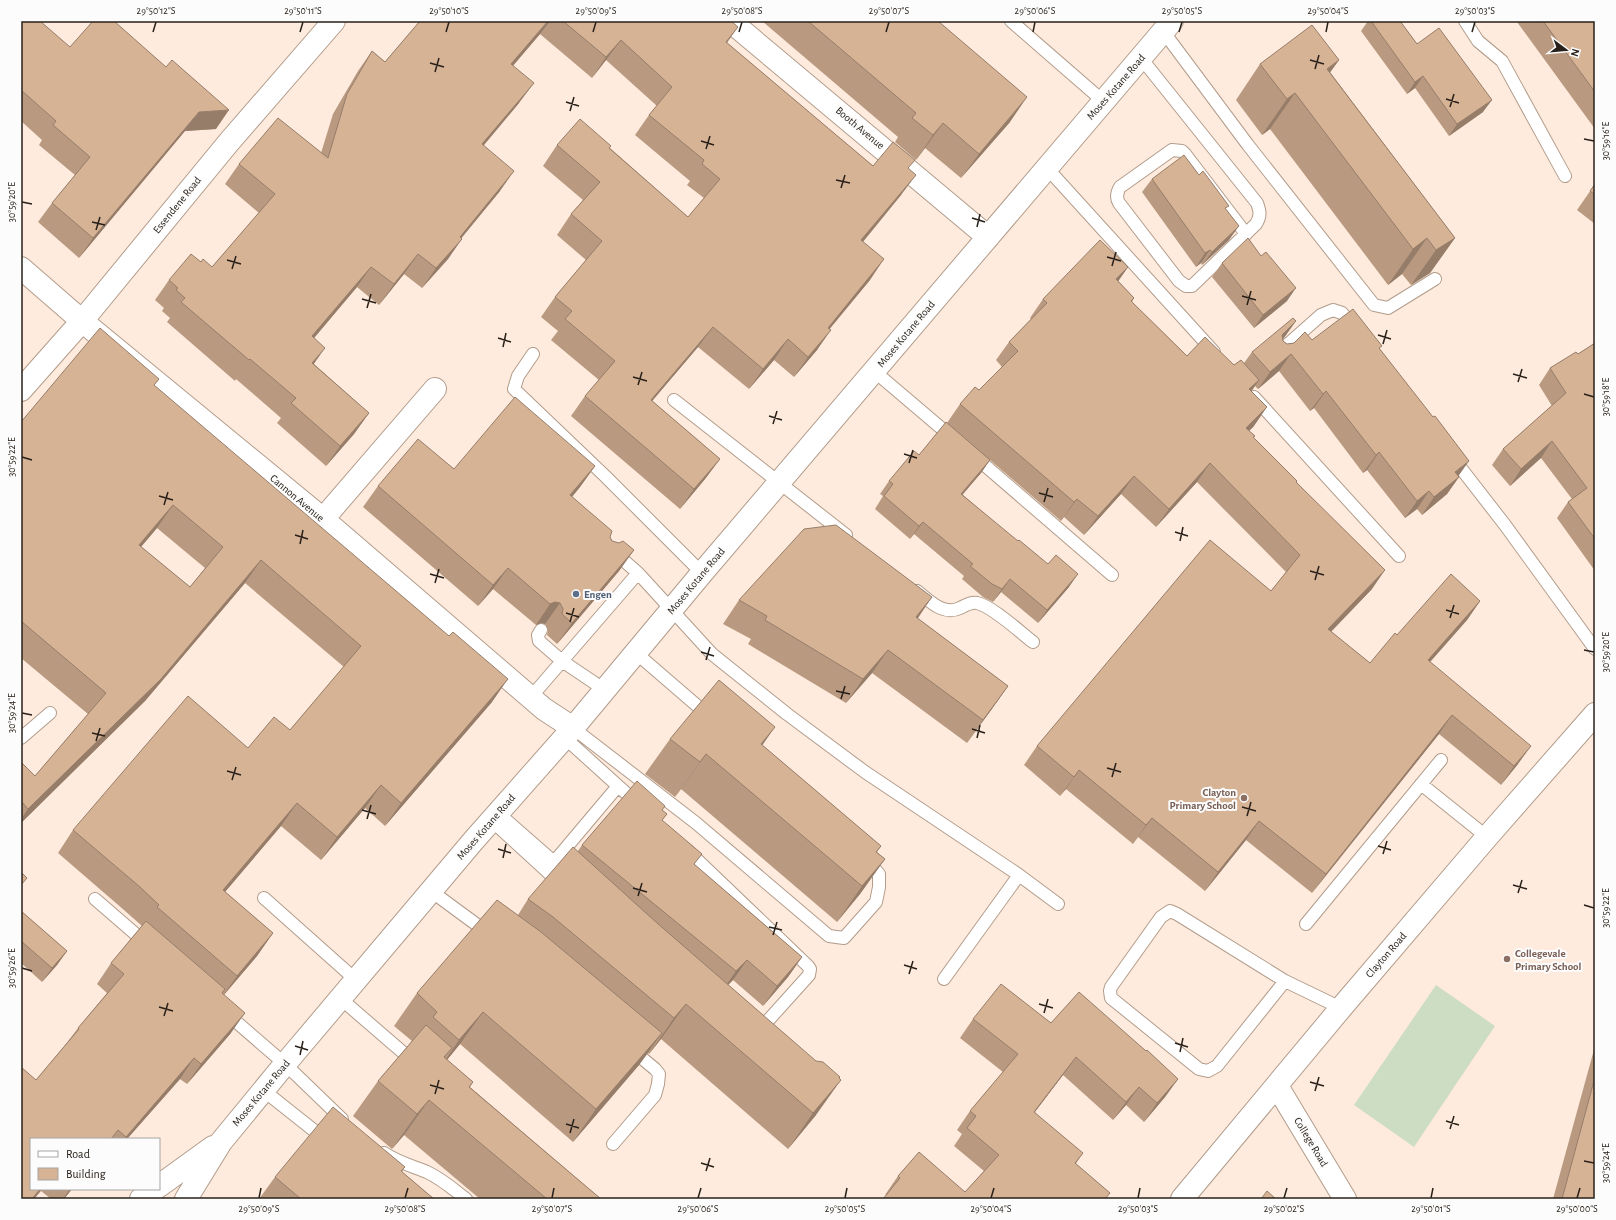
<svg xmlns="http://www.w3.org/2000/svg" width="1616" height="1220" viewBox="0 0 1616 1220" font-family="'Alegreya Sans',sans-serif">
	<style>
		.pitch { fill: #cdddc4 }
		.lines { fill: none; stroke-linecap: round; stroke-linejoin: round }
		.service-casing { stroke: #b29c8b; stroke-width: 14 }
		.minor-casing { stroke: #b29c8b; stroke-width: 24 }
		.tertiary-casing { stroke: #b29c8b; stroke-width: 24 }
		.service { stroke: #fff; stroke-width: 12 }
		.minor { stroke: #fff; stroke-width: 22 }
		.tertiary { stroke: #fff; stroke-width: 22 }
		.wall { fill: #b99a81; fill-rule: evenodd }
		.shaded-wall { fill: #967d69 }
		.building { fill: #d7b396; stroke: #967d69; fill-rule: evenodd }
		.ticks { fill: none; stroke: #282019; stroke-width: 1.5 }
		.service-dot { fill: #5c6f8a; stroke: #fcfcfc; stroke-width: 1.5 }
		.education-dot { fill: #8d6e63; stroke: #fcfcfc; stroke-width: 1.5 }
		.labels { text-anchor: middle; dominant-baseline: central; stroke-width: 4; stroke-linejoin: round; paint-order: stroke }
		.street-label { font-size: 11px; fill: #282019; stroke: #fcfcfc }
		.service-label { font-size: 11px; font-weight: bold; fill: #4e5e75; stroke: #fcfcfc; text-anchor: start }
		.education-label { font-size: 11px; font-weight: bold; fill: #785e54; stroke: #fcfcfc; text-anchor: end }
		.neatline { fill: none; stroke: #282019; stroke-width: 1.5 }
		.ticks-label { font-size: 10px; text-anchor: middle; fill: #282019 }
	</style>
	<rect width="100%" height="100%" fill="#feebdd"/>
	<path class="pitch" d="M1436,985L1495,1026L1414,1147L1354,1105Z"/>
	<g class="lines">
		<defs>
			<path id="service" d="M1011,21L1103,101
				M1465,21L1478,41L1502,61L1565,176
				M1163,31L1248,145L1374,305L1388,308L1435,279
				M1141,58L1257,203C1260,211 1261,216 1256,224L1192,286H1186L1179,281L1119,203C1116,198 1117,192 1120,187L1172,150L1182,151L1185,154L1246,234
				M1047,168L1214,352
				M533,354L518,376L514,389L605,476L702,573
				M1277,354L1321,315L1333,310L1342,313L1353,327
				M874,371L954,439
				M1254,397L1399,556
				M674,400L846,535
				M974,456L1112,575
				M1453,458L1505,525L1595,649
				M614,552L638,573
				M917,591C930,601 943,616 960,608C966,605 971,602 977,603C992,606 1020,632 1033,642
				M541,630L538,635L539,641L562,661L605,690
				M636,653L709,716
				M531,697L638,573L712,654L787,714L865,772L1019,875L1058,904
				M573,728L696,823L829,936L844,938L876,902L879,887V874L866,859
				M21,738L50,713
				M565,738L638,804
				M1421,784L1487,837
				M498,813L570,876
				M491,820L561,884
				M687,850L808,966L810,969L809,975L764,1025L760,1027L755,1026
				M554,862L618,786
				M431,891L488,933
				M264,898L356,980
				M95,899L147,944
				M1306,924L1441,760
				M944,979L1019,875
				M1285,981L1217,1066L1208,1071L1199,1069L1111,998L1110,991L1111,987L1161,917L1170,911L1177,914L1285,981L1341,1008
				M341,999L414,1062
				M226,1013L285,1064L342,1119
				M263,1090L326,1140
				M613,1144L655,1095L658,1084L659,1074L655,1069L631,1049
				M384,1153C397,1162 412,1166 427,1172C442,1179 453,1189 466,1199"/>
			<path id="minor" d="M730,21L988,237
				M21,268L82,321L323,519L544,709L573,728
				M21,390L82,321L229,142L334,21
				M323,519L435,389
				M1277,1086L1345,1199
				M1182,1199L1341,1008L1487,837L1595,714"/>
			<path id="tertiary" d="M159,1186L213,1147
				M141,1199L155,1189
				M186,1199L221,1142L285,1064L474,840L573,728L702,573L1172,21"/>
		</defs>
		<use href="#service" class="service-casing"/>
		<use href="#minor" class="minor-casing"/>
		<use href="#tertiary" class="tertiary-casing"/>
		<use href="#service" class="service"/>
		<use href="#minor" class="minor"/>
		<use href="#tertiary" class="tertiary"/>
	</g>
	<path class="wall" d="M21,21L70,47L216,129L185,131L79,258L38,222L52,203L75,175L39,145L42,140L21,121Z
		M420,21H731L727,43L873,166L908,169L901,195L863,242L870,280L829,329L817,350L794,377L774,360L749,389L698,347L652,401L720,459L705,479L680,509L571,416L585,396L599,380L551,340L558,331L541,317L555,297L586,260L557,235L571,214L583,200L543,166L557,145L610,148L688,217L704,198L687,185L690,181L635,135L649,115L657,106L606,60L592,78L540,34L513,66L519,103L484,145L500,191L461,238L448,259L422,288L404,274L379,305L357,287L314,338V364L369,413L354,434L326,466L277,423L281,418L236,379L235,381L167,322L170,318L162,311L164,308L155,300L169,280L201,262L212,267L259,213L225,184L239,164L321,153L333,114L358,71L372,51L385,62Z
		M762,21H938L1010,122L961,178L925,148L916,160L895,142L898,137Z
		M1368,21H1400L1417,44L1483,112L1449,136L1415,88L1407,94L1361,31Z
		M1518,21H1595V129L1517,22Z
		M1339,60L1330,72L1455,238L1430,273L1411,285L1402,274L1388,285L1270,129L1262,135L1236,100L1260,64Z
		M1199,175L1226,209L1229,240L1202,265L1201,263L1196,267L1142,192L1152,179Z
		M1595,184V224L1577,210Z
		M1261,256L1287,301L1254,328L1212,277L1222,263Z
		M1128,267L1118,281L1134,298L1132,302L1187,356L1234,365L1244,363L1252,352L1283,339V341L1287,344L1312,340L1380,349L1459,477L1447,494L1422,515L1417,509L1405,518L1367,470L1363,473L1314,408L1310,411L1279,371L1258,389L1255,386L1251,392L1254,426L1249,431L1255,436L1253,438L1297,481L1296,482L1372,589L1331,632L1370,663L1397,635L1480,601L1467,620L1430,662L1518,764L1501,785L1439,734L1312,893L1246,840L1205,891L1138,837L1133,844L1066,789L1060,796L1024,765L1037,746L1271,591L1286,572L1197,482L1156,527L1121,494L1084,535L1064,517L1061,521L990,460L981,473L962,494L1069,587L1038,623L1001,592L993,602L983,597L962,579L964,576L914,534L910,539L875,509L883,496L880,494L889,481L919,455L947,423L960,404L979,390L1002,367L996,360L1009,342L1031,319L1030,318L1043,299Z
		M1595,343V571L1557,518L1568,502L1572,499L1541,458L1510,486L1492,465L1503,449L1552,406L1539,385L1550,368L1578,354Z
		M159,379L154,385L492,702L385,826L365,808L321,860L281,826L225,892L273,933L257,956L224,995L231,1033L187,1084L180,1079L127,1139H31V1189H72L64,1199H51L41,1191L34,1199H21L36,1080L66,1044L78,1028L107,993L97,984L111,963L142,926L124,910L58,853L73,830L248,748L290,730L344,667L245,583L145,701L21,823V762L35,776L88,714L21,658V422ZM157,528L205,568L190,587L141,547Z
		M595,466L580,487L572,497L610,537L612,541L634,550L619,571L557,644L547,635L548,630L545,624L541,623L536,625L493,589L478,606L363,507L378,486L454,469Z
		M932,597L917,618L1008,686L967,743L872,673L846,703L748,644L751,639L723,624L739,600Z
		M670,739L762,745L881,846L877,852L885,859L860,894L837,922L681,789L675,797L645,774Z
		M662,810L667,814L662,820L695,865L802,957L788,977L763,1006L733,980L728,985L816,1115L788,1149L661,1039L649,1054L648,1053L639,1065L573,1142L460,1044L447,1060L473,1082L470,1087L601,1199H480L404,1135L392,1149L353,1116L378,1081L412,1041L394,1026L417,993L518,915L528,899L578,851L582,845Z
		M21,911L67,951L57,965L42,982L21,963Z
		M973,1019L1051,1023L1146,1051L1178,1079L1165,1097L1144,1122L1126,1105L1113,1120L1063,1075L1035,1112L1076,1164L1110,1193L885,1195L898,1176L965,1192L984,1171L954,1146L962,1134L957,1130L970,1111L1003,1072L960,1038Z
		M1595,1046V1199H1553Z
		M405,1167L402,1172L434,1199H259L275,1177Z"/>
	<path class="shaded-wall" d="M548,21H550L540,34L497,84L511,64Z
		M738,27L724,47L726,42Z
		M621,40L606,60L592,78L606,57Z
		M1339,60L1314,95L1302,104L1327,69Z
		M1423,76L1415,88L1407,94L1415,82Z
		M534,83L519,103L468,164L482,144Z
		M1295,93L1270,129L1262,135L1287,99Z
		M1027,97L1010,122L961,178L979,154Z
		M1492,100L1483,112L1449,136L1457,124Z
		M229,110L216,129L185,131L79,258L93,238L199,112Z
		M943,123L925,148L916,160L933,135Z
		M514,171L500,191L446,257L460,237Z
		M916,175L901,195L847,261L861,240Z
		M1239,226L1229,240L1202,265L1212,252Z
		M1427,238L1402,274L1388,285L1413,249Z
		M1455,238L1430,273L1411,285L1436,250Z
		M462,239L448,259L422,288L436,268Z
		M1210,250L1201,263L1196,267L1205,253Z
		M418,254L404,274L379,305L394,284Z
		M884,259L870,280L814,348L828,328Z
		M371,267L357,287L298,357L312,336Z
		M1128,267L1115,286L1116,279Z
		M1296,288L1287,301L1254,328L1263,315Z
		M1296,321L1284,338L1270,352L1282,335Z
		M713,327L698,347L636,420L651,400Z
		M831,330L817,350L794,377L808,357Z
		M788,339L774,360L749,389L763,369Z
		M325,348L311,368L312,363Z
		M1291,354L1279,371L1258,389L1270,372Z
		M1259,380L1246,399L1249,389Z
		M1326,391L1314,408L1310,411L1323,394Z
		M1267,407L1254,426L1233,447L1246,428Z
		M369,413L354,434L326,466L340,446Z
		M1552,441L1541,458L1510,486L1521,469Z
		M1379,452L1367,470L1363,473L1376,455Z
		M720,459L705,479L680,509L694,489Z
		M990,460L981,473L953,506L961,494Z
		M1469,461L1457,478L1455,472Z
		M1210,463L1197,482L1156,527L1169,509Z
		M595,466L580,487L556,516L570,495Z
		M1134,476L1121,494L1084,535L1098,516Z
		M1459,477L1447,494L1422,515L1434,497Z
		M1429,491L1417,509L1405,518L1417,501Z
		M1077,499L1064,517L1061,521L1074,502Z
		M173,505L157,528L123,568L139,545Z
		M923,522L914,534L910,539L919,526Z
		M634,550L619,571L557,644L572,623Z
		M261,560L245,583L145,701L21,823V819L28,809Z
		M508,568L493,589L478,606L493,585Z
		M1385,570L1372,589L1315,648L1328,629Z
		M1078,574L1069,587L1038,623L1047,610Z
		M1010,579L1001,592L993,602L1002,589Z
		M932,597L916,621V617Z
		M1480,601L1467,620L1415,679L1428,660Z
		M555,602L560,603L545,624L541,623L536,625L550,604Z
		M888,650L872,673L846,703L863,679Z
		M508,679L492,702L385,826L401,803Z
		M1008,686L992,709L967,743L983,720Z
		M1452,715L1439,734L1312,893L1326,874Z
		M775,727L750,763L761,744Z
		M1531,746L1518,764L1501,785L1514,766Z
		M706,754L681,789L675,797L700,762Z
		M1079,770L1066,789L1060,796L1074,777Z
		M381,785L365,808L321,860L337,837Z
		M297,803L281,826L207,913L223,890Z
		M1152,818L1138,837L1133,844L1146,825Z
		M1259,821L1246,840L1205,891L1218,872Z
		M885,859L860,894L837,922L862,886Z
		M273,933L257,956L221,998L237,976Z
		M67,951L57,965L42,982L52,968Z
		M802,957L788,977L763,1006L777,986Z
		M747,960L733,980L722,991L736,971Z
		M686,1004L661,1039L649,1054L674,1018Z
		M483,1012L460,1044L437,1072L459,1040Z
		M245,1013L231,1033L187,1084L201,1064Z
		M662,1033L639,1065L573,1142L596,1109Z
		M1076,1057L1063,1075L1021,1130L1034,1112Z
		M194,1058L180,1079L127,1139H124Z
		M1178,1079L1165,1097L1144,1122L1157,1103Z
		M841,1080L816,1115L788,1149L813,1113Z
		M1139,1087L1126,1105L1113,1120L1126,1102Z
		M429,1100L404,1135L392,1149L417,1114Z
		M1083,1153L1070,1172L1075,1163Z
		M40,1189H42L34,1199H32Z
		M70,1189H72L64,1199H63Z"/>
	<path class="building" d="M21,21H40L70,47L93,21H114L166,67L172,60L229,110L199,112L93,238L52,203L90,157L53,125L56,121L21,90Z
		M420,21H548L511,64L534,83L482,144L514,171L460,237L462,239L436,268L418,254L394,284L371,267L312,336L325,348L312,363L369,413L340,446L291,403L296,398L250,359L249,360L181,302L185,298L176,290L178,288L169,280L191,254L201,262L203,259L212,267L275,194L239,164L278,118L328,158L347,94L372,51L385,62Z
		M563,21H731L738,27L726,42L873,166L893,142L915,160L908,168L916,175L861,240L884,259L828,328L831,330L808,357L788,339L763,369L713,327L651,400L720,459L694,489L585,396L615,361L565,319L572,311L555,297L602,241L571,214L600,182L557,145L580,119L611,146L609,148L688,217L720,179L702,164L704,160L649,115L672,87L621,40L606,57Z
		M808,21H938L1027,97L979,154L943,123L933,135L912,118L916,113Z
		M1371,21H1400L1417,44L1439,28L1492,100L1457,124L1423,76L1415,82Z
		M1543,21H1595V92Z
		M1312,25L1339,60L1327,69L1455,238L1436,250L1427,238L1413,249L1295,93L1287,99L1260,64Z
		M1184,155L1199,175L1203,171L1229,206L1225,208L1239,226L1212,252L1210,250L1205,253L1152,179Z
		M1595,184V195L1590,191Z
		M1248,238L1261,256L1266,252L1296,288L1263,315L1222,263Z
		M1100,240L1128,267L1116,279L1134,298L1131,301L1187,356L1205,337L1234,365L1241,360L1259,380L1249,389L1267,407L1246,428L1255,436L1253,437L1297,481L1296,482L1385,570L1328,629L1370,663L1395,633L1397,635L1451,574L1480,601L1428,660L1531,746L1514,766L1452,715L1326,874L1259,821L1218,872L1152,818L1146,825L1079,770L1074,777L1037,746L1210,540L1271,591L1300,555L1210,463L1169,509L1134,476L1098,516L1077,499L1074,502L960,404L975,387L979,390L1018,351L1009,342L1047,303L1043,299Z
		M1353,309L1382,346L1379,348L1433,417L1435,416L1469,461L1455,472L1459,477L1434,497L1429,491L1417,501L1379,452L1376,455L1326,391L1323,394L1291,354L1270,372L1252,352L1293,318L1296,321L1282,335L1283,341L1287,344L1294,343L1305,332L1312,340Z
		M100,328L159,379L154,385L449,636L453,632L508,679L401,803L381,785L337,837L297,803L223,890L273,933L237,976L157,907L159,905L140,887L73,830L188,696L248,748L274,717L290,730L361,646L261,560L161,679L28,809L21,801V762L35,776L106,693L21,621V422ZM173,505L223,547L190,587L139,545Z
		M1595,343V539L1568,502L1587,488L1552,441L1521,469L1503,449L1566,393L1550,368L1576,352L1578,354Z
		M515,397L595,466L570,495L612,531L610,537L612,541L619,543L623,541L634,550L572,623L562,614L563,609L560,603L555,602L550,604L508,568L493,585L378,486L418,439L454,469Z
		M946,422L990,460L961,494L1018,541L1019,540L1048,564L1056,555L1078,574L1047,610L1010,579L1002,589L992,584L970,566L973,564L923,522L919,526L884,496L893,484L889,481L914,451L919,455Z
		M836,525L932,597L916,617L1008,686L983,720L888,650L863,679L765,620L767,616L739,600L804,529Z
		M719,680L775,727L761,744L881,846L876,852L885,859L862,886L706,754L700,762L670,739Z
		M637,781L665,806L662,810L667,814L662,820L702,854L694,864L802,957L777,986L747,960L736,971L582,845Z
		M573,847L657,923L816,1061L823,1062L840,1077L839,1078L841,1080L813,1113L686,1004L674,1018L553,917L528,899Z
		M21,872L27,878L21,885Z
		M497,900L541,932L662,1033L596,1109L483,1012L459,1040L433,1017L437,1012L417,993Z
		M21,911L67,951L52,968L21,941Z
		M146,921L225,989L222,993L245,1013L201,1064L194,1058L126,1137L118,1130L111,1139H31V1189H40L32,1199H21V1067L36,1080L79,1029L78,1028L124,974L111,963Z
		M1001,984L1051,1023L1079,992L1146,1051L1147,1050L1178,1079L1157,1103L1139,1087L1126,1102L1076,1057L1034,1112L1083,1153L1075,1163L1110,1193L1105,1199H883L900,1178L898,1176L919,1152L965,1192L999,1155L967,1128L976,1116L970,1111L1018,1054L973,1019Z
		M426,1025L452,1048L444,1057L473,1082L469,1087L601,1199H547L429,1100L417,1114L378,1081Z
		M1595,1077V1199H1562Z
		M333,1107L405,1167L401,1171L434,1199H301L275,1177Z
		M1267,1191L1276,1199H1261Z"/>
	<path class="ticks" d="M153,32L156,22M300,32L303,22M446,32L449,22M593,32L596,22M739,32L742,22M886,32L889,22M1033,32L1035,22M1179,32L1182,22M1326,32L1328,22M1472,32L1475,22M1310,60L1324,64M430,63L444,67M1315,69L1319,55M435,72L439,58M1446,99L1459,103M566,102L579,106M1450,107L1454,94M570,111L574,97M1584,139L1594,141M701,141L714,145M706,149L710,136M836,180L850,183M841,188L845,175M22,202L32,204M972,218L985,222M92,222L105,225M977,227L980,214M96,230L100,217M1107,257L1121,261M227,260L241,264M1112,266L1116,252M232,269L236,256M1242,296L1256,300M362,299L376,303M1247,305L1251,291M367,308L371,294M1378,335L1391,339M498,338L511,342M1383,344L1387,330M503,347L506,333M1513,374L1527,378M633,377L647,381M1518,382L1522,369M638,385L642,372M1584,394L1594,397M769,416L782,420M773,424L777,411M904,454L917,458M22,457L32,460M909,463L913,450M1039,493L1053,497M159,496L173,500M1044,502L1048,488M164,505L168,492M1175,532L1188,536M295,535L308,539M1180,541L1183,527M300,544L303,530M1310,571L1324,575M430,574L444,578M1315,580L1319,566M435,583L439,569M1446,610L1459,614M566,613L579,617M1450,618L1454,605M570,622L574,608M1584,650L1594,652M701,652L714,656M706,660L710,647M836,691L850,694M841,699L845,686M22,713L32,715M972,729L985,733M92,733L105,736M977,738L980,725M96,741L100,728M1107,768L1121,772M227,771L241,775M1112,777L1116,763M232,780L236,767M1242,807L1256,811M362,810L376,814M1247,816L1251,802M367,819L371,805M1378,846L1391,850M498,849L511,853M1383,854L1387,841M503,858L506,844M1513,885L1527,889M633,888L647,892M1518,893L1522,880M638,896L642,883M1584,905L1594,908M769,927L782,930M773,935L777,922M904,965L917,969M22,968L32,971M909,974L913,961M1039,1004L1053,1008M159,1007L173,1011M1044,1013L1048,999M164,1016L168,1003M1175,1043L1188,1047M295,1046L308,1050M1180,1052L1183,1038M300,1055L303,1041M1310,1082L1324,1086M430,1085L444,1089M1315,1091L1319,1077M435,1094L439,1080M1446,1121L1459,1125M566,1124L579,1128M1450,1129L1454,1116M570,1133L574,1119M1584,1161L1594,1163M701,1163L714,1167M706,1171L710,1158M259,1198L261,1188M405,1198L408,1188M552,1198L554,1188M698,1198L701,1188M845,1198L847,1188M991,1198L994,1188M1138,1198L1140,1188M1284,1198L1287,1188M1431,1198L1433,1188M1577,1198L1580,1188"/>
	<circle class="service-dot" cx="576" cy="594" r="4"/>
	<g class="education-dot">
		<circle cx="1244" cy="798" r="4"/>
		<circle cx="1507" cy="959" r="4"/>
	</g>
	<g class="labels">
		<g class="street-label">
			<text transform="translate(1116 87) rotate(-49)">Moses Kotane Road</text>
			<text transform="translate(860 128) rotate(40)">Booth Avenue</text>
			<text transform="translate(177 205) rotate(-51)">Essendene Road</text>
			<text transform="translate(906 334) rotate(-50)">Moses Kotane Road</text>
			<text transform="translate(297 498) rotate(40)">Cannon Avenue</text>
			<text transform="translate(696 581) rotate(-50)">Moses Kotane Road</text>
			<text transform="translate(486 827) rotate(-49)">Moses Kotane Road</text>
			<text transform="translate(1386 955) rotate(-49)">Clayton Road</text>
			<text transform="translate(261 1093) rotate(-50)">Moses Kotane Road</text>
			<text transform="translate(1311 1142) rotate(59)">College Road</text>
		</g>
		<g class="service-label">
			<text x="584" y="594">Engen</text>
		</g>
		<g class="education-label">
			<text x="1236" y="792">Clayton<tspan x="1236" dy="13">Primary School</tspan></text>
			<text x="1515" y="953" text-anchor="start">Collegevale<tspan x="1515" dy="13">Primary School</tspan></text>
		</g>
	</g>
	<rect width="1616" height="1220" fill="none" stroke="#fcfcfc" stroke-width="44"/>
	<rect x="30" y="1138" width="130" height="52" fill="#fcfcfc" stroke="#a7a4a1"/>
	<rect x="38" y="1151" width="20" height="6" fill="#ffffff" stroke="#a7a4a1"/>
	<text x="66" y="1158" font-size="12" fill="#282019">Road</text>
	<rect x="38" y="1168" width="20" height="12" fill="#d7b396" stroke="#a7a4a1"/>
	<text x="66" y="1178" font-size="12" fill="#282019">Building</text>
	<g transform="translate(1566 50) rotate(106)" stroke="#fcfcfc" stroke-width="3" paint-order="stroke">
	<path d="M0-3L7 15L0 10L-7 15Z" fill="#282019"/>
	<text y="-6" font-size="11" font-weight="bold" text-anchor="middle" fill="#282019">N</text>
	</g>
	<rect x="22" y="22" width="1572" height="1176" class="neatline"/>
	<g class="ticks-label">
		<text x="156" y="14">29°50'12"S</text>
		<text x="303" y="14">29°50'11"S</text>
		<text x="449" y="14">29°50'10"S</text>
		<text x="596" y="14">29°50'09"S</text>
		<text x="742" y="14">29°50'08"S</text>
		<text x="889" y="14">29°50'07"S</text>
		<text x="1035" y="14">29°50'06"S</text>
		<text x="1182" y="14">29°50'05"S</text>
		<text x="1328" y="14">29°50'04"S</text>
		<text x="1475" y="14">29°50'03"S</text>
		<text transform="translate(1605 141) rotate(-90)" y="4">30°59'16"E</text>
		<text transform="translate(11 202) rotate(-90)" y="4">30°59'20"E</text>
		<text transform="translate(1605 397) rotate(-90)" y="4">30°59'18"E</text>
		<text transform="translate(11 457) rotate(-90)" y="4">30°59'22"E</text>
		<text transform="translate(1605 652) rotate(-90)" y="4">30°59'20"E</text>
		<text transform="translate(11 713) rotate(-90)" y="4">30°59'24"E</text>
		<text transform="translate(1605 908) rotate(-90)" y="4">30°59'22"E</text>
		<text transform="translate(11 968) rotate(-90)" y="4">30°59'26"E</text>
		<text transform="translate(1605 1163) rotate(-90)" y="4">30°59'24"E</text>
		<text x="259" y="1212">29°50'09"S</text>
		<text x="405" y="1212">29°50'08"S</text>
		<text x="552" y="1212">29°50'07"S</text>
		<text x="698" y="1212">29°50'06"S</text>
		<text x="845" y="1212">29°50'05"S</text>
		<text x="991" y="1212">29°50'04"S</text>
		<text x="1138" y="1212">29°50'03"S</text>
		<text x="1284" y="1212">29°50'02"S</text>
		<text x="1431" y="1212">29°50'01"S</text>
		<text x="1577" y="1212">29°50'00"S</text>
	</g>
</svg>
